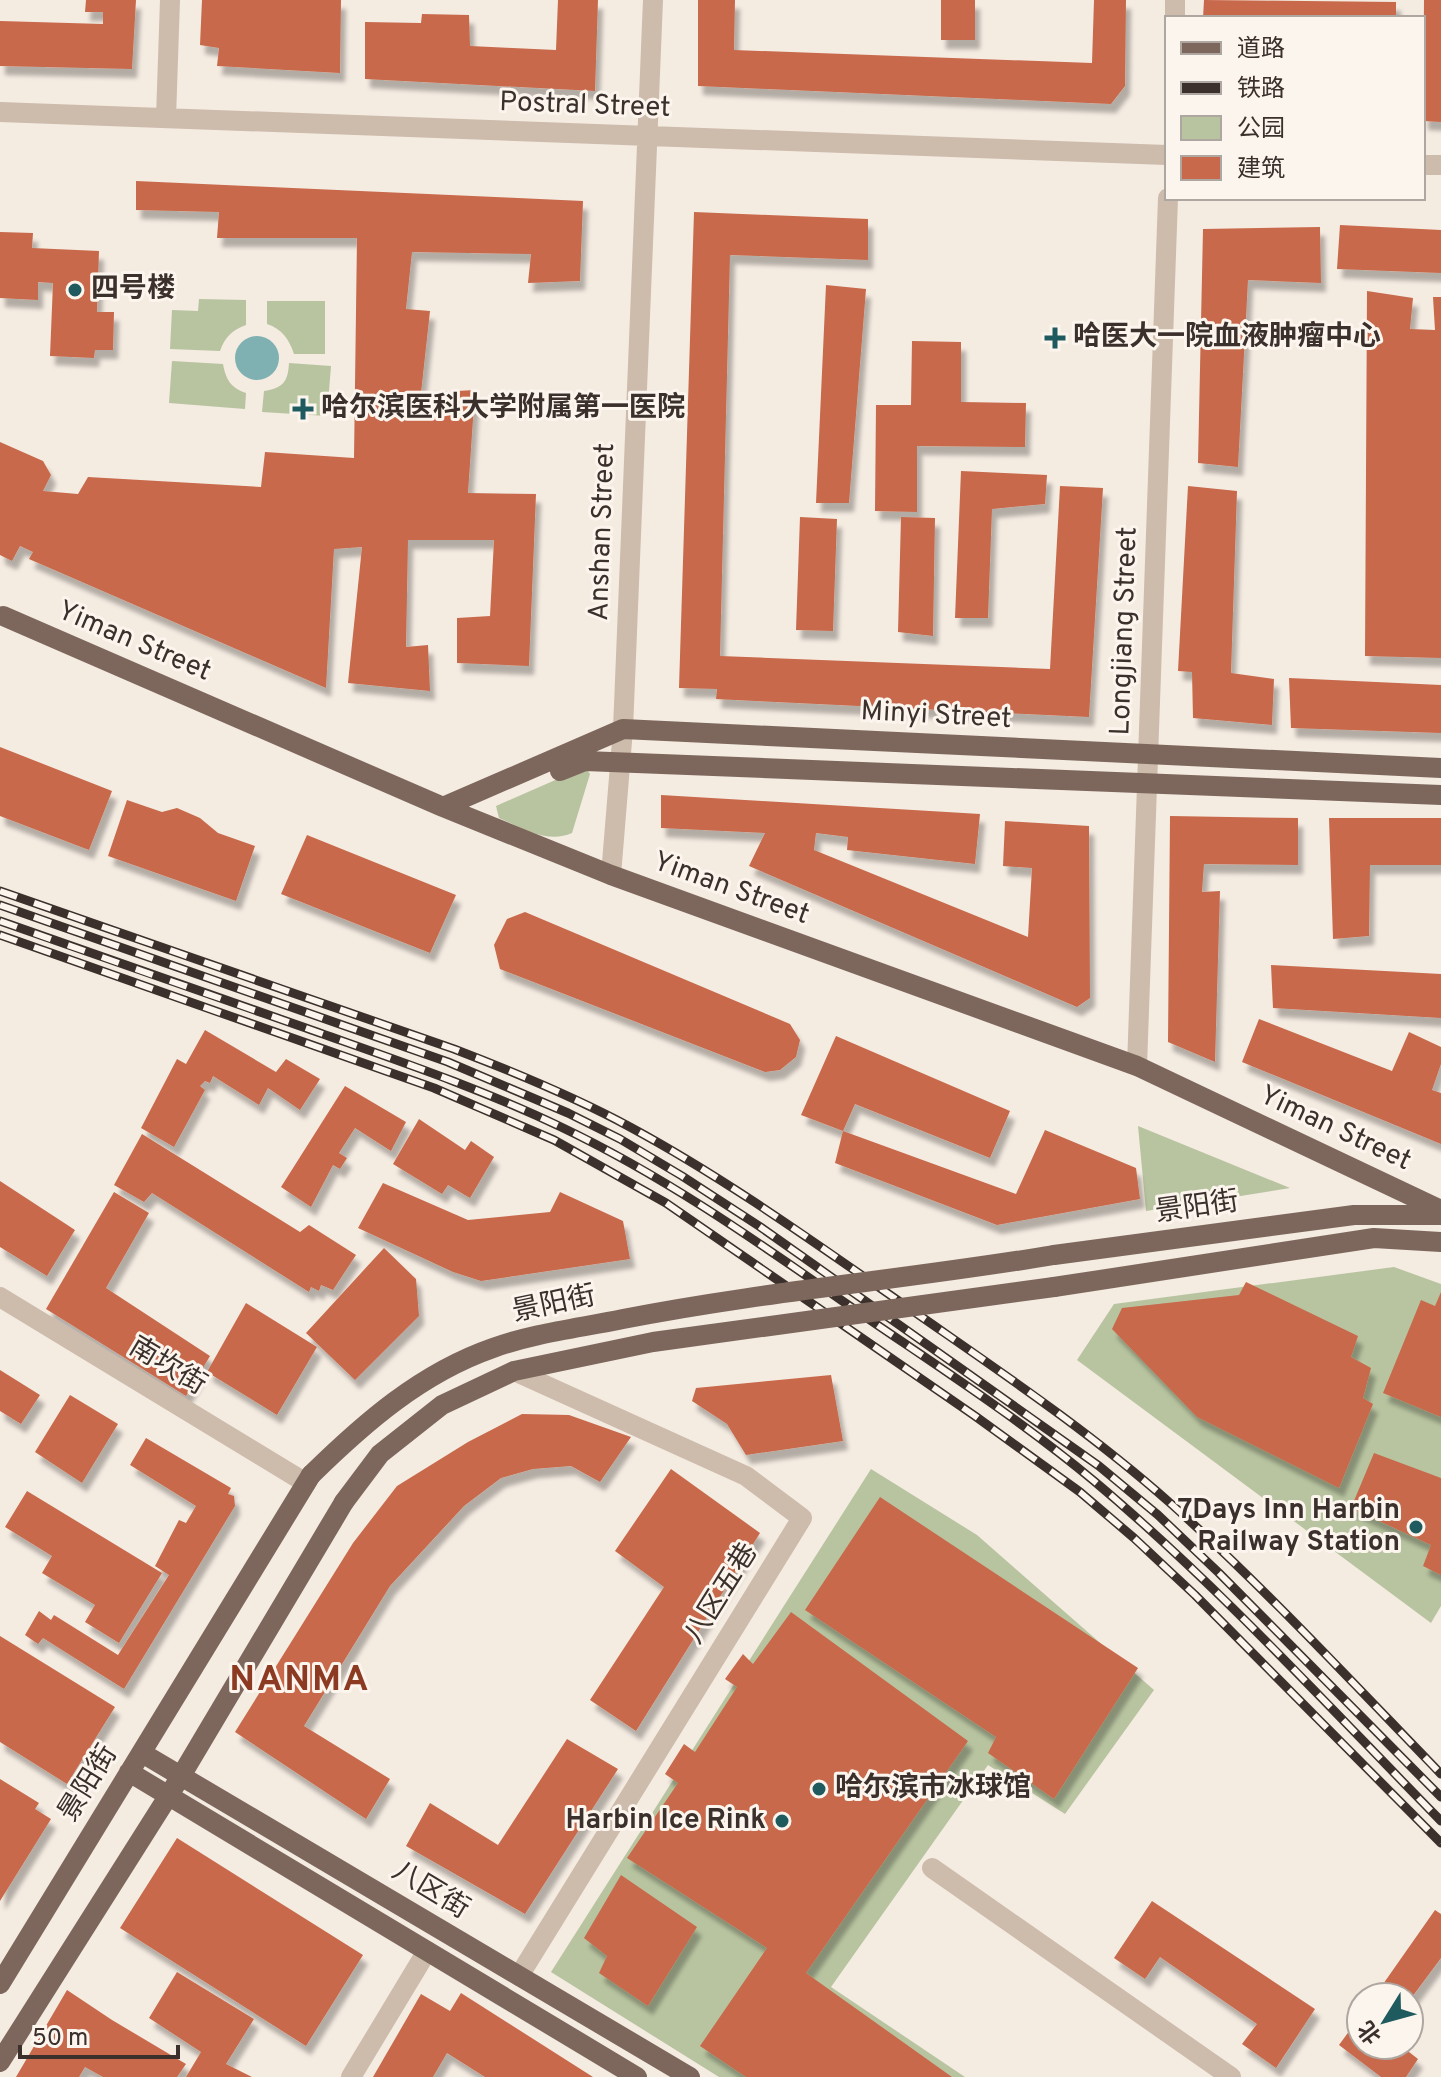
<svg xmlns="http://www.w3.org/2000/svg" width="1441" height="2077" viewBox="0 0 1441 2077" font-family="Overpass,'Noto Sans SC',sans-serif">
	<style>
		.green { fill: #b8c4a0 }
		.water { fill: #7fb0b2 }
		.building { fill: #c8694b; filter: url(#shadow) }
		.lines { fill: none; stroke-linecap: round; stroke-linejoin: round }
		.minor { stroke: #cdbbac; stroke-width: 20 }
		.major { stroke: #7d675c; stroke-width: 20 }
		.rail-casing { stroke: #3b302b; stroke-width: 9 }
		.rail { stroke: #fbf5ee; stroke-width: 6; stroke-dasharray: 18; stroke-linecap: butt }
		.major-bridge { stroke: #7d675c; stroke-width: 20 }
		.poi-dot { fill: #1f5a5e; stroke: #fbf5ee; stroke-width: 3 }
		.labels { text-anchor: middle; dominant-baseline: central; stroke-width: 6; stroke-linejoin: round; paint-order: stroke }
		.street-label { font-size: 28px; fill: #3b302b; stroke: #fbf5ee }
		.poi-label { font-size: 28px; font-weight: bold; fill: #3b302b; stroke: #fbf5ee; text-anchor: start }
		.district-label { font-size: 36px; font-weight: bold; letter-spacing: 2px; fill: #8c3b22; stroke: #fbf5ee }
	</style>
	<defs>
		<filter id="shadow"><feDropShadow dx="5" dy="9" stdDeviation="2" flood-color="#0004"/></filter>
	</defs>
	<rect width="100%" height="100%" fill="#f4ebe1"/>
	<path class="green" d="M199,299L246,300V325C232,330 225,337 220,351L170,349L172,310L198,311Z
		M267,301H325V354H294C289,339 282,329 267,324Z
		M172,361L223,364C226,380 231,388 246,393L245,409L169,403Z
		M289,363L331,366L327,416L262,412L264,391C283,388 288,382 289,363Z
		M585,767L590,774L572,833C547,844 523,828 499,818L496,806Z
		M1138,1126L1290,1188L1146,1211Z
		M1394,1267L1441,1284V1606L1431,1623L1077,1360L1114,1304Z
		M871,1469L977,1535L1154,1690L1065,1814L988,1765L831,1987L965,2077H719L551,1972Z"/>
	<path class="water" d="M235 358a22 22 0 1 1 44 0a22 22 0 1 1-44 0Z"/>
	<path class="building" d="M86,0H136L132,69L0,66V21L103,24V12H85Z
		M202,0H341L340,73L217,66L219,48L200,45Z
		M558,0H598L595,91L365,79V22L421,23L422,14L469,15L470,46L556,50Z
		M698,0H735L734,50L1092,63L1094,0H1126L1125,86L1111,104L698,86Z
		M941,0H975V40H941Z
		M1204,0L1396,2V18H1203Z
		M1424,0H1441V122L1423,121Z
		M136,181L583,201L580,281L528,283L531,254L412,252L406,309L430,311L421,393L475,390L468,493L536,494L529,666L457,663V618L490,616L494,540H408L406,647L428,645L430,691L348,683L362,547L334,549L326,688L29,559L33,552L20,546L12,561L0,555V442L43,461L51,475L43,491L78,494L88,477L261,487L265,452L354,458L357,238H217L219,212L136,210Z
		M694,212L868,219V260L730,255L720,656L1050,669L1060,486L1103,488L1089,717L716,699L717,689L679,688Z
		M1340,225L1441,230V273L1337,269Z
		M1320,227L1321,283L1248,280L1238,467L1198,463L1203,229Z
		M0,232L33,233L32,248L99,251L97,312H114L113,350H95L94,358L50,356L53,283L38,282V300L0,298Z
		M826,285L866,289L849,503H816Z
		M1367,291L1413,298L1410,329L1435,330L1433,297H1441V658L1365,656Z
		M912,341L961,342V402L1026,403L1025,447L917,446V512L875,511L876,405H911Z
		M961,471L1047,475L1045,504L992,509L988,618H955Z
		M1188,486L1237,491L1231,673L1274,679L1272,725L1193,718L1192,672L1178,671Z
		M800,517L837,519L833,631L796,630Z
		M901,517L935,518L933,636L898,632Z
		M1289,678L1441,685V733L1291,728Z
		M0,747L112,791L89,850L0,816Z
		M661,795L980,814L975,864L847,850L848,837L816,833L814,850L1028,937L1032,868L1003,866L1005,821L1089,826L1090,998L1077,1007L749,866L765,833L661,828Z
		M127,800L162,812L177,808L200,818L218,833L255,846L236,901L108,856Z
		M1170,816L1298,818V865L1204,864L1202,892L1220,891L1215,1062L1168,1042Z
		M1329,818H1441V865H1370L1369,936L1333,939Z
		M307,835L456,895L430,953L281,894Z
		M525,912L790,1024L800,1040L796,1057L780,1070L765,1072L500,969L494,945L507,919Z
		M1271,965L1441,974V1018L1273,1008Z
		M1259,1019L1392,1071L1409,1032L1441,1047V1064L1432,1090L1441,1093V1144L1242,1062Z
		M205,1030L276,1072L286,1059L320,1079L300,1110L268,1088L259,1105L213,1076L210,1083L205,1081L200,1086L205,1090L174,1147L141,1128L177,1059L186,1064Z
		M836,1036L1010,1111L990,1158L855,1104L843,1131L801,1115Z
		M345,1086L406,1122L391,1151L355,1128L339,1153L347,1158L340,1169L333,1165L311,1207L281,1187Z
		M419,1119L465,1150L471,1141L494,1157L470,1198L448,1185L442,1194L393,1164Z
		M1045,1130L1136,1168L1140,1199L997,1225L835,1163L843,1131L1016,1194Z
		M142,1134L300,1232L309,1225L356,1255L333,1290L321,1285L319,1291L311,1287L309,1292L152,1193L144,1202L114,1185Z
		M0,1181L75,1230L47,1276L0,1247Z
		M383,1183L468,1220L550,1212L560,1192L623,1221L630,1259L481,1281L453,1272L358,1228Z
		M114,1192L149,1213L106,1288L210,1356L186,1396L46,1309Z
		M384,1248L416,1279L419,1316L355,1380L306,1333Z
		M1246,1282L1358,1336L1351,1357L1371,1368L1363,1398L1373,1404L1339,1488L1197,1417L1112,1329L1122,1308L1239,1295Z
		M1441,1292V1417L1383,1393L1421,1300L1435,1306Z
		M246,1303L317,1347L277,1415L207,1372Z
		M0,1370L40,1395L21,1424L0,1411Z
		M831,1375L843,1441L746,1455L727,1424L692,1401L696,1388Z
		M70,1395L118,1424L82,1483L35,1452Z
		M522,1414L569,1415L631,1437L600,1482L571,1466L533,1469L501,1478L464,1506L390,1586L304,1726L390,1779L366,1819L235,1732L353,1543L397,1486L468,1442Z
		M146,1438L231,1488L228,1494L234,1496L235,1506L124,1689L43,1638L38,1644L25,1635L39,1611L51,1620L54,1615L118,1655L169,1575L155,1566L179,1520L186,1523L196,1506L130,1465Z
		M1374,1453L1441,1478V1575L1423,1566L1431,1545L1351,1508Z
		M671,1469L760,1533L636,1731L590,1700L664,1587L615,1551Z
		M27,1491L162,1573L119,1643L85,1622L95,1605L42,1573L52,1556L5,1527Z
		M880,1497L1138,1668L1054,1799L988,1753L996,1737L805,1610Z
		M791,1612L968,1741L806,1973L952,2077H746L700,2046L767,1948L627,1858L678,1783L665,1774L684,1744L695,1752L737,1687L725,1679L743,1654L753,1664Z
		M0,1636L115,1707L67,1784L0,1742Z
		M567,1739L618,1769L525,1914L406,1846L430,1803L498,1845Z
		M0,1779L39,1803L35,1809L51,1819L0,1901Z
		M177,1838L363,1955L306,2046L120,1928Z
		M621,1875L697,1927L648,2006L599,1973L607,1956L584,1938Z
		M1152,1901L1315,2009L1276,2068L1242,2044L1257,2024L1160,1957L1145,1979L1114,1958Z
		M1435,1910L1441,1914V1958L1409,2001V1997H1374Z
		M177,1972L254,2019L226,2064L252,2077H186L201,2052L149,2018Z
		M67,1990L112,2020L186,2064L177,2077H103L85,2067L79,2077H16Z
		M461,1993L593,2077H485L447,2053L433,2077H373L421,1994L450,2011Z
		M1361,2015V2045H1400L1418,2059L1406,2077H1381L1339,2045Z"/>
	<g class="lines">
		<path class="minor" d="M1175,18V0
			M0,112L1167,155
			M166,118L170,0
			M1423,165H1441
			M611,875L623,729L653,0
			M1137,1066L1168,198
			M0,1297L306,1483
			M514,1371L746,1476L802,1518L519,1976
			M932,1868L1231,2077
			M351,2077L427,1951"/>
		<path class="major" d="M3,616L443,807L611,875L1137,1066L1441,1210
			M560,771L585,761L1441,795
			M443,807L623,729L1441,768
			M1054,1255L1354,1215H1441
			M1054,1287L1374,1238L1441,1242
			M142,1753L690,2077
			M129,1772L637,2077
			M0,1984L311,1475
			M0,2062L181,1776L344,1502"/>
		<defs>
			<path id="rail" d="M0,891L454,1049C514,1072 573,1096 630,1127C730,1181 822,1248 916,1313C1002,1373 1090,1432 1169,1502C1264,1587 1352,1682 1441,1774
				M0,905L448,1062L568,1113L620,1139L682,1176L759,1226L1099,1466L1158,1515L1219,1573L1441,1797
				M0,921C101,957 202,992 303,1027C390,1058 478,1087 561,1127C660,1174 751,1237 841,1300C926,1359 1015,1415 1094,1481C1218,1585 1328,1706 1441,1821
				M0,935L434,1088L554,1140L666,1203L975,1416L1080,1492L1134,1538L1195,1595L1441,1843"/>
		</defs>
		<use href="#rail" class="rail-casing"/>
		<use href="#rail" class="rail"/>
		<path class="major-bridge" d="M311,1475C364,1423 421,1373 493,1348C534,1333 580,1328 623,1319C766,1291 911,1279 1054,1255
			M344,1502L380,1454L442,1405L514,1371L653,1342L1054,1287"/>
	</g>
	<g class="poi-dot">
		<circle cx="75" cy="290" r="8"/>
		<path d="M1051 326h8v8h8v8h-8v8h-8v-8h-8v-8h8z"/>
		<path d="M299 397h8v8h8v8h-8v8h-8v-8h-8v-8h8z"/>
		<circle cx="1416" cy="1527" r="8"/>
		<circle cx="819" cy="1789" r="8"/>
		<circle cx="782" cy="1821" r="8"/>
	</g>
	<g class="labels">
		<g class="street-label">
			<text transform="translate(585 106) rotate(2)">Postral Street</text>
			<text transform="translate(603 532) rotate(-88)">Anshan Street</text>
			<text transform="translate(1125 631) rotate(-88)">Longjiang Street</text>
			<text transform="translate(134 642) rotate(23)">Yiman Street</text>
			<text transform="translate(936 716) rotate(3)">Minyi Street</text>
			<text transform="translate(731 889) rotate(20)">Yiman Street</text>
			<text transform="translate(1335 1129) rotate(25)">Yiman Street</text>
			<text transform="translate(1197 1208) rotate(-8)">景阳街</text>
			<text transform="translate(554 1305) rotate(-12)">景阳街</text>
			<text transform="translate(167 1367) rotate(31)">南坎街</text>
			<text transform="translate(722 1594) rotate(-58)">八区五巷</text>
			<text transform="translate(89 1784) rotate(-58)">景阳街</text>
			<text transform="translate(430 1891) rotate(31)">八区街</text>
		</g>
		<g class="poi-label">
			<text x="91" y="290">四号楼</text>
			<text x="1073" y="338">哈医大一院血液肿瘤中心</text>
			<text x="321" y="409">哈尔滨医科大学附属第一医院</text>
			<text x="1400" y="1511" text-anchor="end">7Days Inn Harbin<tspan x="1400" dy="32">Railway Station</tspan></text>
			<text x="835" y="1789">哈尔滨市冰球馆</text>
			<text x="766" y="1821" text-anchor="end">Harbin Ice Rink</text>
		</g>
		<g class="district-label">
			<text x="300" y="1681">NANMA</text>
		</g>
	</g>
	<rect x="1165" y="16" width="260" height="184" fill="#fbf5ee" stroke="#aea6a0" stroke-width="2"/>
	<rect x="1181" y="42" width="40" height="12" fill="#7d675c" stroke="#aea6a0" stroke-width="2"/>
	<text x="1237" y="56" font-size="24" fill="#3b302b">道路</text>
	<rect x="1181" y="82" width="40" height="12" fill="#3b302b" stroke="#aea6a0" stroke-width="2"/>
	<text x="1237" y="96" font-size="24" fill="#3b302b">铁路</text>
	<rect x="1181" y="116" width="40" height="24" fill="#b8c4a0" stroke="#aea6a0" stroke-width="2"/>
	<text x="1237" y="136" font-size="24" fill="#3b302b">公园</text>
	<rect x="1181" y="156" width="40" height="24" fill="#c8694b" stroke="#aea6a0" stroke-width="2"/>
	<text x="1237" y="176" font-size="24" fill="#3b302b">建筑</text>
	<g transform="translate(1385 2021) rotate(233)"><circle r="38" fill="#fbf5ee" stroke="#aea6a0" stroke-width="2"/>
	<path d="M0-6L14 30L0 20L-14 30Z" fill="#1f5a5e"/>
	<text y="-12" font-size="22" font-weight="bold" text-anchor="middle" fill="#3b302b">北</text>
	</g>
	<path d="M20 2045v12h158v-12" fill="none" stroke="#3b302b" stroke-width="4"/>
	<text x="32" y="2045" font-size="24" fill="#3b302b" stroke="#fbf5ee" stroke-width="6" paint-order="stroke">50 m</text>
</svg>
